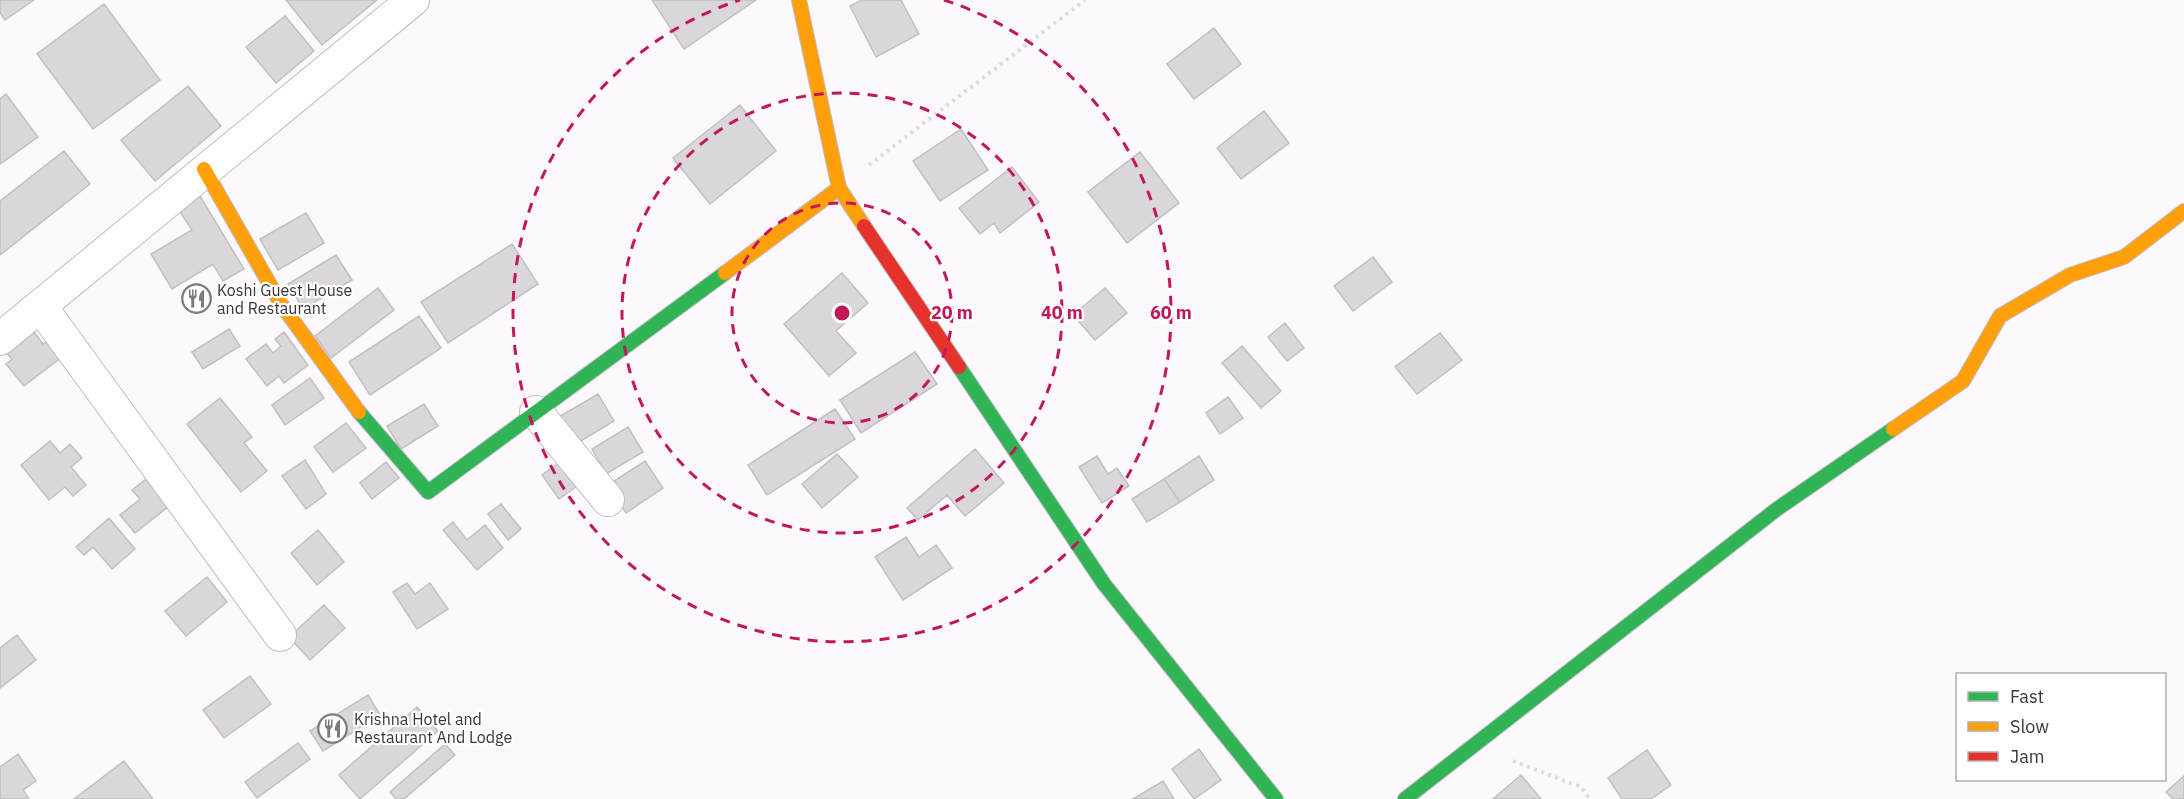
<svg xmlns="http://www.w3.org/2000/svg" width="2184" height="799" viewBox="0 0 2184 799" font-family="'IBM Plex Sans',sans-serif">
	<style>
		.building { fill: #dad6da; stroke: #c3bfc3; stroke-width: 1.5 }
		.lines { fill: none; stroke-linecap: round; stroke-linejoin: round }
		.street-casing { stroke: #c0bdc0; stroke-width: 34 }
		.fast-casing { stroke: #c0bdc0; stroke-width: 16 }
		.slow-casing { stroke: #c0bdc0; stroke-width: 16 }
		.jam-casing { stroke: #c0bdc0; stroke-width: 16 }
		.path { stroke: #dddcdd; stroke-width: 4; stroke-dasharray: 3 4.5; stroke-linecap: butt }
		.street { stroke: #fffeff; stroke-width: 32 }
		.fast { stroke: #30b455; stroke-width: 14 }
		.slow { stroke: #ff9f0a; stroke-width: 14 }
		.jam { stroke: #e5322d; stroke-width: 14 }
		.ring { fill: none; stroke: #c2185b; stroke-width: 3; stroke-dasharray: 10 8 }
		.labels { text-anchor: middle; dominant-baseline: central; stroke-width: 4.5; stroke-linejoin: round; paint-order: stroke }
		.poi-label { font-size: 16px; fill: #393639; stroke: #fff; text-anchor: start }
		.centre { fill: #c2185b; stroke: #fff; stroke-width: 3 }
		.ring-label { font-size: 18px; text-anchor: middle; font-weight: bold; fill: #c2185b; stroke: #fff; stroke-width: 4.5; stroke-linejoin: round; paint-order: stroke }
	</style>
	<rect width="100%" height="100%" fill="#fdf8fd"/>
	<path class="building" d="M0,0H34L5,20L0,13Z
		M286,0H377L322,45Z
		M652,0H756L684,49Z
		M862,0H901L919,34L876,57L850,6Z
		M104,4L160,80L93,129L37,54Z
		M285,16L314,51L276,83L246,47Z
		M1214,28L1241,64L1194,99L1167,64Z
		M188,86L221,126L155,181L121,140Z
		M6,94L38,137L0,164V99Z
		M740,105L776,151L710,204L673,158Z
		M1264,111L1289,143L1241,179L1217,148Z
		M961,129L988,170L940,201L913,161Z
		M64,151L90,184L0,255V201Z
		M1140,152L1179,203L1127,243L1088,192Z
		M1012,167L1039,202L1000,233L994,223L980,234L959,208Z
		M200,196L244,269L223,281L213,264L172,289L151,254L192,230L178,209Z
		M306,213L324,243L278,270L260,239Z
		M512,244L538,284L448,343L421,302Z
		M336,255L352,280L303,309L288,284Z
		M1373,257L1392,282L1353,311L1334,286Z
		M842,273L868,303L836,331L856,353L829,376L784,324Z
		M378,288L394,310L331,358L315,336Z
		M1105,288L1127,313L1095,340L1073,315Z
		M419,316L441,348L370,395L349,362Z
		M1285,323L1304,348L1287,361L1268,337Z
		M30,327L43,344L54,336L67,353L24,386L6,364L12,359L2,348Z
		M229,329L240,346L203,369L192,352Z
		M284,332L308,365L284,383L279,376L267,386L246,359L266,344L273,353L281,346L275,339Z
		M1440,333L1462,360L1417,394L1395,367Z
		M1242,346L1281,391L1261,408L1222,363Z
		M915,352L937,384L861,433L840,400Z
		M310,378L324,398L285,425L272,405Z
		M598,394L614,421L574,445L557,418Z
		M1228,397L1243,418L1220,434L1206,413Z
		M220,398L252,437L244,443L267,471L241,492L187,424Z
		M424,404L438,426L401,449L387,426Z
		M835,409L855,439L767,495L748,465Z
		M346,423L366,448L333,472L314,447Z
		M628,427L643,452L606,474L592,449Z
		M50,441L60,453L70,444L82,458L71,467L86,485L73,496L65,487L49,500L21,465Z
		M975,449L1004,483L965,516L947,495L918,520L907,508Z
		M837,454L858,477L822,508L802,484Z
		M1097,456L1108,474L1117,468L1129,486L1102,503L1079,467Z
		M1199,456L1214,480L1180,502L1164,479Z
		M567,457L584,481L559,499L542,475Z
		M305,460L326,494L306,509L282,476Z
		M645,461L663,488L626,513L608,485Z
		M386,462L399,478L372,499L360,483Z
		M146,479L168,507L135,533L120,515L140,499L132,490Z
		M1164,479L1180,502L1147,522L1132,499Z
		M501,504L521,529L508,540L488,514Z
		M109,518L135,549L112,569L93,547L84,555L76,547Z
		M453,522L467,540L485,525L503,548L477,570L443,530Z
		M318,530L344,562L317,585L291,553Z
		M906,537L919,557L936,545L952,568L903,600L875,557Z
		M207,577L227,602L186,636L165,611Z
		M407,583L415,594L430,583L448,609L417,629L393,592Z
		M324,605L345,628L310,660L289,637Z
		M17,635L36,660L0,688V648Z
		M250,676L271,704L224,738L203,710Z
		M368,695L380,715L323,751L310,731Z
		M417,707L438,731L360,799L339,775Z
		M298,743L310,759L257,798L245,782Z
		M445,744L455,755L404,799H396L390,792Z
		M1199,749L1221,780L1194,799L1172,769Z
		M1647,750L1671,785L1651,799H1622L1608,778Z
		M18,754L36,781L23,790L29,799H0V767Z
		M124,761L153,799H74Z
		M1521,775L1541,799H1493Z
		M2184,776V799H2173L2166,792Z
		M1163,781L1174,799H1133Z"/>
	<g class="lines">
		<defs>
			<path id="street" d="M41,307L280,635
				M0,339L413,0
				M536,412L608,500"/>
			<path id="fast" d="M959,367L1104,584L1276,799
				M359,412L428,492L725,273
				M1405,799L1777,509L1893,429"/>
			<path id="slow" d="M799,0L839,188L864,226
				M204,169L281,304L359,412
				M725,273L839,188
				M1893,429L1963,381L2000,316L2070,275L2124,257L2184,211"/>
			<path id="jam" d="M864,226L959,367"/>
		</defs>
		<use href="#street" class="street-casing"/>
		<use href="#fast" class="fast-casing"/>
		<use href="#slow" class="slow-casing"/>
		<use href="#jam" class="jam-casing"/>
		<path class="path" d="M869,165L1085,0
			M1513,761L1581,787L1590,799"/>
		<use href="#street" class="street"/>
		<use href="#fast" class="fast"/>
		<use href="#slow" class="slow"/>
		<use href="#jam" class="jam"/>
	</g>
	<g class="ring">
		<circle cx="842" cy="313" r="110"/>
		<circle cx="842" cy="313" r="220"/>
		<path d="M944 0A329 329 0 1 1 740 0"/>
	</g>
	<defs>
		<symbol id="restaurant-ring" viewBox="-11 -11 22 22"><circle r="9.5" fill="#fff" stroke="#7e7a7e" stroke-width="1.5"/><path d="M-5-6h1v4h1v-4h1v4h1v-4h1v5L-1.5 .5V6h-2V.5L-5-1ZM5-6V6H3V1.5H1.5Q1.5-4 5-6Z" fill="#7e7a7e"/></symbol>
	</defs>
	<g fill-rule="evenodd">
		<use href="#restaurant-ring" x="180" y="282" width="33" height="33"/>
		<use href="#restaurant-ring" x="316" y="712" width="33" height="33"/>
	</g>
	<g class="labels">
		<g class="poi-label">
			<text x="217" y="290">Koshi Guest House<tspan x="217" dy="18">and Restaurant</tspan></text>
			<text x="354" y="719">Krishna Hotel and<tspan x="354" dy="18">Restaurant And Lodge</tspan></text>
		</g>
	</g>
	<circle cx="842" cy="313" r="9" class="centre"/>
	<g class="ring-label">
		<text x="952" y="319">20 m</text>
		<text x="1062" y="319">40 m</text>
		<text x="1171" y="319">60 m</text>
	</g>
	<rect x="1956" y="673" width="210" height="108" fill="#ffffff" stroke="#b0afb0" stroke-width="1.5"/>
	<rect x="1968" y="692" width="30" height="9" fill="#30b455" stroke="#b0afb0" stroke-width="1.5"/>
	<text x="2010" y="703" font-size="18" fill="#393639">Fast</text>
	<rect x="1968" y="722" width="30" height="9" fill="#ff9f0a" stroke="#b0afb0" stroke-width="1.5"/>
	<text x="2010" y="733" font-size="18" fill="#393639">Slow</text>
	<rect x="1968" y="752" width="30" height="9" fill="#e5322d" stroke="#b0afb0" stroke-width="1.5"/>
	<text x="2010" y="763" font-size="18" fill="#393639">Jam</text>
</svg>
